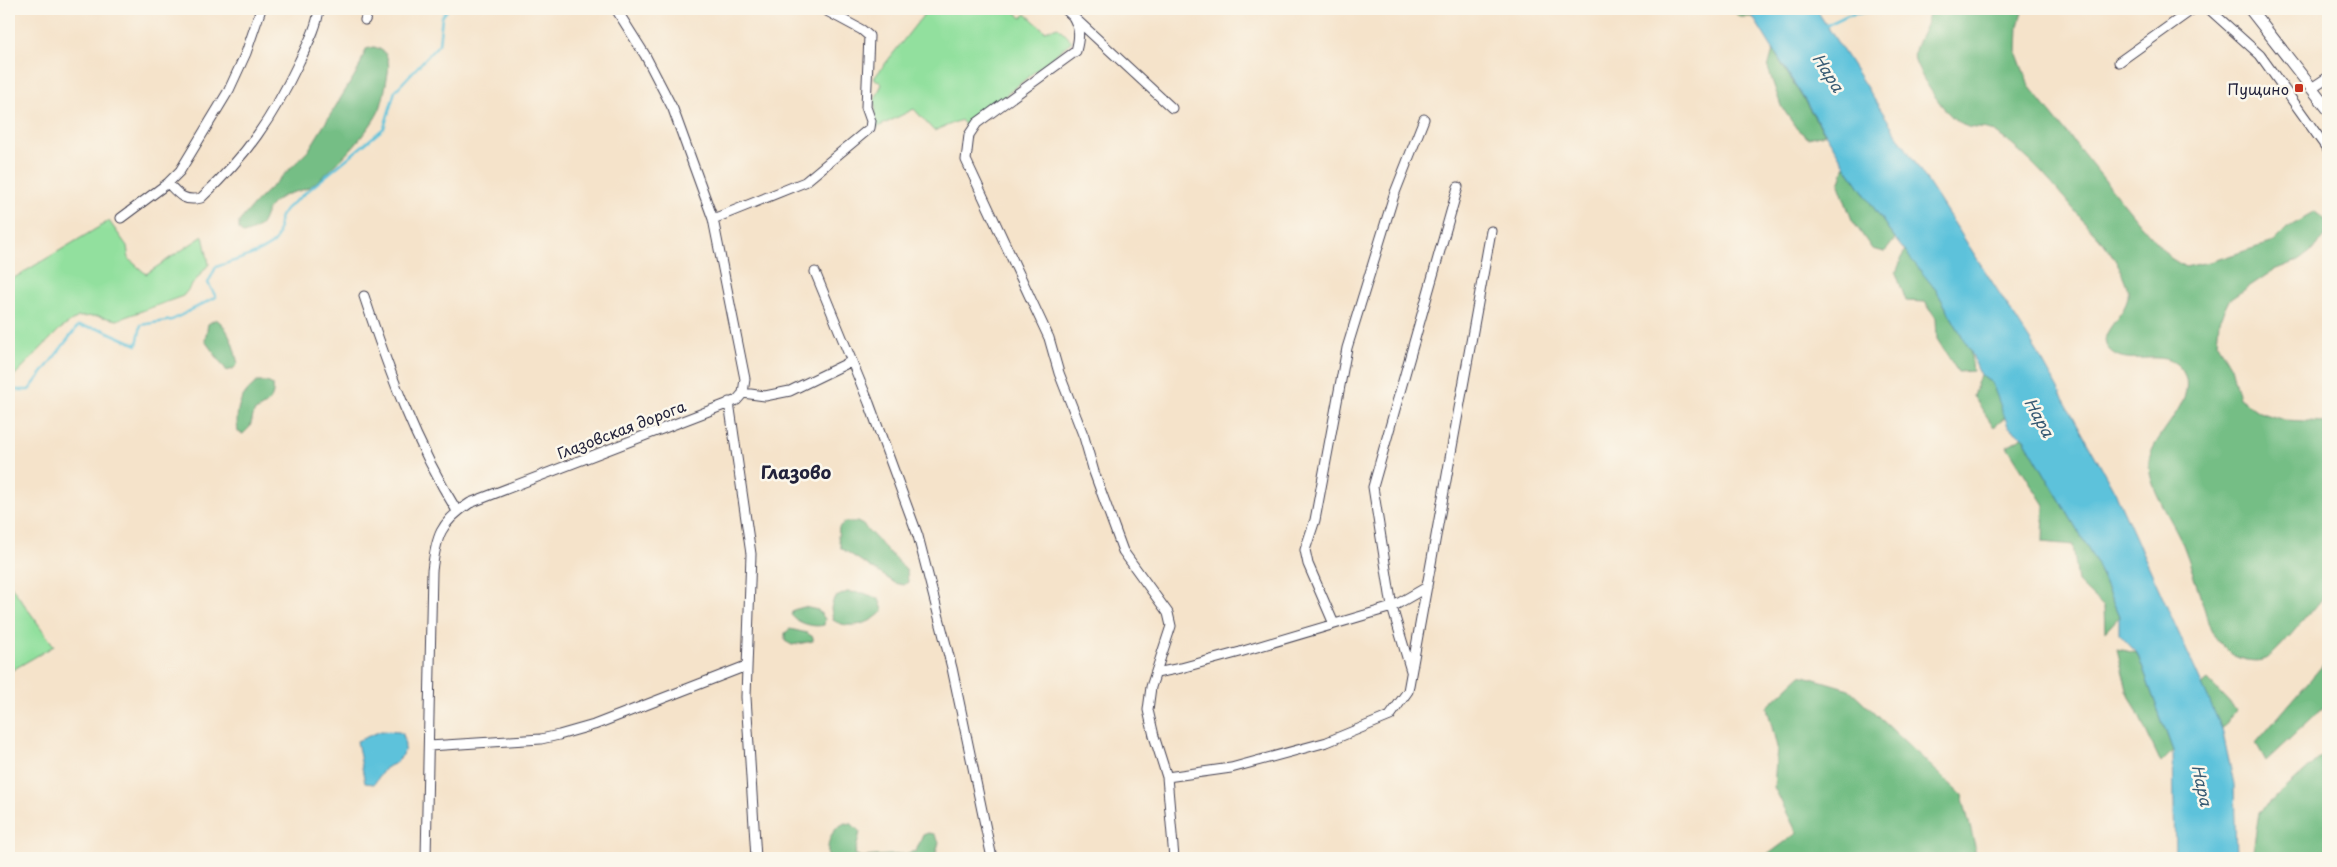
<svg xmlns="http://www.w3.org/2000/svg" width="2337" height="867" viewBox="0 0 2337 867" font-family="'Playpen Sans',sans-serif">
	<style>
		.green { fill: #92e09e; stroke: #5a816c }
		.forest { fill: #75be85; stroke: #4c7060 }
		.water { fill: #5dc2db; stroke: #40728b }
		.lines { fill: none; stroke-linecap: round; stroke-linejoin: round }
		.stream { stroke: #5dc2db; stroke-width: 2.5 }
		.minor-casing { stroke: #423f50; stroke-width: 11 }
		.major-casing { stroke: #423f50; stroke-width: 13 }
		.minor { stroke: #fff; stroke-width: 9 }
		.major { stroke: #fff; stroke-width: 11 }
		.poi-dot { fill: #c8321e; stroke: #fbf7ec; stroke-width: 2 }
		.labels { text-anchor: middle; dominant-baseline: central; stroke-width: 5; stroke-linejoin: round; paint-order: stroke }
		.poi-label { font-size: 15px; fill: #22223b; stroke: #fbf7ec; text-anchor: end }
		.street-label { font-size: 15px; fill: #22223b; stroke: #fbf7ec }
		.water-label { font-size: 16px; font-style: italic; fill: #375a73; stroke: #fbf7ec }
		.quarter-label { font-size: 18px; font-weight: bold; fill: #22223b; stroke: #fbf7ec }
	</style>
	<rect width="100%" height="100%" fill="#fbf7ec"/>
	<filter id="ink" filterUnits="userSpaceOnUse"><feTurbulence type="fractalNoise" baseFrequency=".02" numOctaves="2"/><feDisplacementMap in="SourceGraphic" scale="10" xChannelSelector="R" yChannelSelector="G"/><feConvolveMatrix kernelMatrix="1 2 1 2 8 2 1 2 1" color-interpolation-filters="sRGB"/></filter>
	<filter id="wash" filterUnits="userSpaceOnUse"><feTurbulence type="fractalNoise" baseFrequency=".0096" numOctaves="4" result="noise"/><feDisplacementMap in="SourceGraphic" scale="20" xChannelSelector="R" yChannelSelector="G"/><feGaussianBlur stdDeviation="1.12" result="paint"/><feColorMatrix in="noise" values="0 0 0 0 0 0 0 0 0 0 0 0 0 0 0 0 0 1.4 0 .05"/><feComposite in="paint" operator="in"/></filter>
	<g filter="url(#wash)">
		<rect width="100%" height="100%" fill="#f5e3ca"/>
		<path class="green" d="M928,9H1013L1021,18L1026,14L1045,31L1058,27L1072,41L967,127L961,120L934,131L914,109L876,128L875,99L882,84L874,78Z
			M109,221L127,246L129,259L146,274L203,236L209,264L183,296L117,320L98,316L78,317L59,330L9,381V281Z
			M9,583L54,646L9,672Z"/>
		<path class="forest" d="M1732,9H1748L1754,17H1739Z
			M1928,9H2023L2018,26L2017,54L2029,86L2140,224L2169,257L2185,267L2213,261L2273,242L2287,228L2315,212L2327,221V231L2317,247L2299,260L2274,270L2229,300L2219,321L2217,343L2231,367L2239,398L2259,412L2284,420L2328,422V591C2318,602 2276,655 2266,659C2256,663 2243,660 2233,655C2227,651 2217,640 2213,634C2209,628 2207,618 2205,611C2197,588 2191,564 2182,542C2171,518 2148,487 2149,462C2150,436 2202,399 2182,370C2164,344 2124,372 2107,347C2097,331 2131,313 2128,291C2127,283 2117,262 2112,255C2105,243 2093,232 2084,222C2057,189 2031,157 1995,132C1986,126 1973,130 1963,125C1947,118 1922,79 1916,64C1908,45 1932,28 1928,9Z
			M374,47C387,50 390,60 388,73C386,84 384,96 381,106C373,129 331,172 311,186C300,193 286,191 273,203C260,215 270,227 243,234L239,229V222L255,203L308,151L358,70L366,49Z
			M1773,50L1825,134L1808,138L1797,129L1781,106L1768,68Z
			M1845,165L1895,239L1885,252L1872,249L1852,220L1839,185Z
			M1905,250L1936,290L1970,350L1973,371L1958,372L1937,339L1936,318L1925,302L1906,301L1896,273Z
			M216,319C230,328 234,348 238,364L233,369L227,371L205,341L208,324Z
			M1980,375L1992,383L2006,417L1994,427L1973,396Z
			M257,382H267L273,385C275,401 265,405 254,412L250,427L243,434L238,432C235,411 239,395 257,382Z
			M2023,437L2095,560L2119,617L2105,632L2104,607L2078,582L2073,545L2043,542L2044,505L2007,446Z
			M845,522H857L863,525L907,571L908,582L904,585L895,583L841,548L838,537L839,527Z
			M847,592L864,593L879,599L883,610C872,625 848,630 833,620L831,608L834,598Z
			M804,607L818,610L825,619L824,625C813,628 798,623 791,615L793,610Z
			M790,629L807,633L813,637V641L792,645L785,641V633Z
			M2117,649L2137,653L2173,751L2161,763L2127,690Z
			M2328,659V703L2266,761L2256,743Z
			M1801,675L1849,689L1962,795L1975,846V858H1763L1797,833L1774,787L1777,747L1767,707Z
			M2208,680L2236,710L2222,729L2201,686Z
			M2328,751V858H2252L2259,812Z
			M845,823L852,824L860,832L855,854L861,857L904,854L916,851L923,835L928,833L934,834L939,842L936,853L932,858H828C827,842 830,830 845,823Z"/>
		<path class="water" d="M1748,9H1816L2038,353L2116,494L2222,729L2234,784L2236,858H2175L2173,751L2137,653L2119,634V617L2095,560L2023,437L2008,426L1992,383L1980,375L1970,350L1936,290L1895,239L1845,165Z
			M381,731L399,732L403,734L405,746L403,755L394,764L385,768L374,784L365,783L357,741Z"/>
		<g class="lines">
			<path class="stream" d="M1825,26L1848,15L1886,9
				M9,390H29L78,326L101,329L137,345L141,325L172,320L216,297L208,283L216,267C229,262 270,251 276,240C282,227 274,222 287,208L384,128L395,91L439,44L442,17L448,9"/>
		</g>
	</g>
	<g filter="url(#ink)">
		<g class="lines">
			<defs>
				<path id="minor" d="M1065,9L1172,108
					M2209,9L2260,55L2328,150
					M1072,15C1080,28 1080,36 1076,51L977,123L969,135L966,160L1049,338L1059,373L1084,437L1094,472L1123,551L1168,613L1171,626L1151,687L1148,710L1154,736L1167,777L1174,858
					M365,20L369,9
					M2119,62L2193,9
					M2313,87L2328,77
					M168,183C179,195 184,202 201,198C247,155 272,119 299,62C307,45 317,28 319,9
					M121,218L168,183L180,171L229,90L246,53L261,9
					M713,219L805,182L870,128L871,121L866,107L869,36L862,30L823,9
					M815,272L869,403L918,536L952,668L992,858
					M364,296C389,371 415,443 457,511
					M743,393L765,396L790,391L852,361
					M729,402L751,554L746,697L756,858
					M1334,624L1308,564L1305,550L1315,520L1347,348L1394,195L1424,119
					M1411,671L1392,607L1373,487L1458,187
					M1156,673L1181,668L1240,652L1392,607L1427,587
					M429,746L541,739L559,735L594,725L746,666
					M1167,777L1231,768L1327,742L1390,716L1408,691L1491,231
					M426,858L432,571C436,537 440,522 470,503L737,400L743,393L745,379L713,219L673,109L645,55L616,9"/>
				<path id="major" d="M2250,9L2328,109"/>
			</defs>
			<use href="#minor" class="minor-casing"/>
			<use href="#major" class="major-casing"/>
			<use href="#minor" class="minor"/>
			<use href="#major" class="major"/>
		</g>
	</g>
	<rect class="poi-dot" x="2294" y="83" width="10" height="10" rx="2.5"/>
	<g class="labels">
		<g class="poi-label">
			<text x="2289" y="88">Пущино</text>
		</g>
		<g class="street-label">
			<text transform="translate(621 429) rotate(-21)">Глазовская дорога</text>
		</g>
		<g class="water-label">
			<text transform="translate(1829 72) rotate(57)">Нара</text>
			<text transform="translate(2040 417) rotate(61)">Нара</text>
			<text transform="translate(2203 785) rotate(77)">Нара</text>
		</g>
		<g class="quarter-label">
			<text x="796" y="471">Глазово</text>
		</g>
	</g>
	<rect width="2337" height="867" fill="none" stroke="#fbf7ec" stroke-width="30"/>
</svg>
